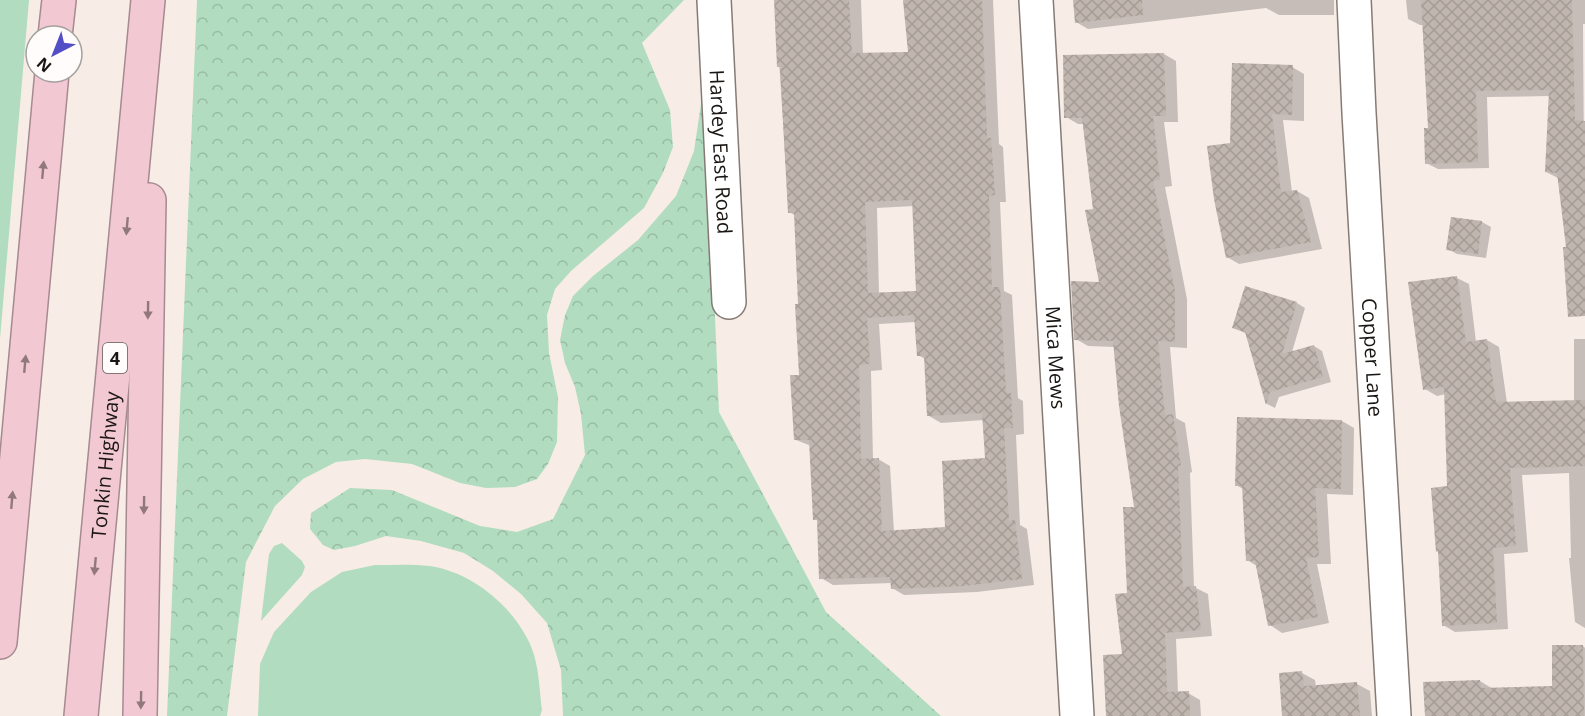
<svg xmlns="http://www.w3.org/2000/svg" width="1585" height="716" viewBox="0 0 1585 716" font-family="'Open Sans',sans-serif">
	<style>
		.green { fill: #b1dcbf }
		.forest { fill: url(#forest-crowns) }
		.shadow { fill: #0003; fill-rule: evenodd }
		.building { fill: url(#building-cross-hatch); fill-rule: evenodd }
		.lines { fill: none; stroke-linecap: round; stroke-linejoin: round }
		.minor-casing { stroke: #857b74; stroke-width: 36 }
		.motorway-casing { stroke: #a68a90; stroke-width: 36 }
		.minor { stroke: #fff; stroke-width: 33 }
		.motorway { stroke: #f2c8d3; stroke-width: 33 }
		.oneway { fill: #91787d }
		.labels { text-anchor: middle; dominant-baseline: central; stroke-width: 4.5; stroke-linejoin: round; paint-order: stroke }
		.shield { fill: #fffcfb; stroke: #5f5b59; stroke-width: 1.5 }
		.shield-label { font-size: 18px; font-weight: bold; fill: #1a1613 }
		.street-label { font-size: 20px; fill: #1a1613; stroke: #fffcfb }
	</style>
	<defs>
		<pattern id="forest-crowns" width="20" height="18" patternUnits="userSpaceOnUse" patternTransform="scale(1.5)"><rect width="20" height="18" fill="#b1dcbf"/><path d="M2 6a3 3 0 1 1 6 0M12 15a3 3 0 1 1 6 0" fill="none" stroke="#98bca3"/></pattern>
		<pattern id="building-cross-hatch" width="8" height="8" patternUnits="userSpaceOnUse" patternTransform="scale(1.5)"><rect width="8" height="8" fill="#c1b6af"/><path d="M0 0l8 8M0 8l8-8" fill="none" stroke="#a59c96"/></pattern>
	</defs>
	<rect width="100%" height="100%" fill="#f8ede6"/>
	<path class="green" d="M0,0H29L0,339Z
		M282,543L302,561L305,567L302,575L261,621L269,554L274,546Z
		M375,565C393,565 413,564 430,566C470,572 509,603 527,638C539,659 539,686 542,710L540,716H258L260,664L274,632L311,592L342,572Z"/>
	<path class="forest" d="M197,0H684L642,43L670,110L673,147L663,173L644,208L571,271L555,289L547,315L549,353L558,397L557,442L548,464L537,479L515,487L486,488L460,483L412,464L365,459L336,462L303,479L275,506L246,562L227,716H167Z
		M705,77L719,412L826,612L941,716H563L561,670L547,623L521,594L493,571L464,553L421,541L386,536L355,546L334,550L323,545L310,529L311,513L350,488L392,490L480,526L517,532L553,519L585,455L581,414L575,387L565,363L560,340L565,315L573,296L593,276L638,240L676,196L694,151Z"/>
	<path class="shadow" d="M775,0H861L863,54L910,53L905,0H993L999,144L1003,147L1006,202H1000L1004,291L1012,295L1018,398L1023,401L1024,434L1016,435L1020,525L1027,529L1034,585L977,592L904,595L892,588V583L833,585L821,578L818,521L815,519L811,446L796,440L801,376L796,216L789,212ZM914,206L918,292L879,294L877,208ZM916,322L918,355L925,359L929,416L941,423L984,420L987,460L947,529L894,532L890,466L878,459H873L871,371L882,370L879,324Z
		M1074,0H1334V15H1279L1266,8L1088,29L1076,22Z
		M1406,0H1585V24H1583L1585,305L1568,248L1558,178L1546,172L1550,96L1487,97L1489,168L1438,169L1426,163L1429,130L1424,25H1420L1408,19Z
		M1164,54L1176,61L1178,122H1164L1172,186L1165,187L1187,299V348L1170,347L1176,418L1185,423L1192,472L1190,473L1194,587L1208,594L1212,636L1176,639L1178,693H1188L1200,700L1201,716H1107L1124,656L1136,508L1115,347L1088,346L1076,339L1101,283L1084,124H1078L1066,117Z
		M1292,67L1304,74V121L1283,120L1292,192L1297,191L1309,198L1322,249L1239,264L1227,257L1232,145Z
		M1453,218L1482,222L1491,227L1486,258L1457,254L1448,249Z
		M1457,278L1469,284L1476,342L1487,340L1499,347L1507,403L1574,402V339H1585V628L1575,622L1569,558H1571L1569,473L1522,475L1528,552L1504,554L1508,629L1455,632L1443,625L1439,552L1437,551L1449,488L1446,394L1437,396L1425,389Z
		M1297,303L1305,308L1292,352L1314,346L1322,351L1331,382L1279,397L1275,408L1267,404L1247,334L1234,328Z
		M1342,421L1354,428L1353,495L1327,494L1331,564H1317L1329,623L1282,633L1270,625L1257,566L1247,560L1243,489L1236,485Z
		M1583,646L1585,648V716H1426L1480,681L1493,689L1554,688Z
		M1302,673L1315,680L1316,687L1357,684L1370,691L1372,716H1284Z"/>
	<path class="building" d="M774,0H849L852,53L908,52L903,0H982L987,138H991L995,195L989,196L992,287H1000L1006,393H1011L1013,428H1004L1009,521L1015,520L1022,579L964,586L891,589L890,577L819,579L817,520H813L809,440H794L790,375H799L795,304H798L794,213H788L780,67H777ZM912,200L916,291L868,293L865,202ZM914,315L917,356H924L927,416L982,413L985,458L942,461L945,527L882,531L879,458L861,459L859,365L870,364L867,318Z
		M1073,0H1142L1143,15L1075,23Z
		M1421,0H1572L1575,120L1585,121V316L1568,317L1563,247H1566L1557,173L1545,172L1549,90L1476,91L1478,162L1425,164L1424,128H1428Z
		M1164,53L1166,116H1153L1160,180L1153,181L1175,291V342L1158,341L1165,415L1173,414L1181,466H1178L1183,587L1196,586L1201,630L1165,633L1167,692L1189,691L1190,716H1106L1103,655L1122,654L1115,594L1127,593L1123,507H1134L1119,406L1113,341L1074,340L1071,281L1099,282L1085,210L1093,209L1082,118H1064L1063,55Z
		M1232,63L1293,65L1292,115L1272,114L1281,192L1297,190L1311,242L1226,258L1214,199L1207,146L1230,143Z
		M1451,217L1482,221L1478,254L1446,250Z
		M1457,276L1466,342L1487,339L1496,402L1585,400V466L1510,468L1516,546L1493,548L1497,623L1442,626L1438,551L1436,552L1431,488L1447,486L1444,387L1423,390L1408,282Z
		M1245,286L1297,302L1282,354L1314,345L1323,377L1270,392L1266,405L1245,332L1232,328Z
		M1237,417L1342,420L1341,489L1315,488L1319,557L1306,558L1318,617L1268,626L1255,561H1246L1242,486H1235Z
		M1552,645H1583L1584,716H1425L1423,682L1480,680L1481,688L1552,686Z
		M1302,671L1304,686L1357,682L1360,716H1282L1279,673Z"/>
	<g class="lines">
		<defs>
			<g id="minor">
				<path id="s1" d="M714,0L729,302"/>
				<path id="s2" d="M1036,0L1077,716"/>
				<path id="s3" d="M1354,0L1359,113L1394,716"/>
			</g>
			<g id="motorway">
				<path d="M55,36L59,0"/>
				<path d="M0,642L52,72"/>
				<path id="s4" d="M81,716L148,0"/>
				<path d="M140,716L149,200"/>
			</g>
		</defs>
		<use href="#minor" class="minor-casing"/>
		<use href="#motorway" class="motorway-casing"/>
		<use href="#minor" class="minor"/>
		<use href="#motorway" class="motorway"/>
	</g>
	<defs><path id="oneway-solid" d="M-6-.8H1V-3.2L6.5 0L1 3.2V.8H-6Z" transform="scale(1.5)"/></defs>
	<g class="oneway">
		<use href="#oneway-solid" transform="translate(43 170) rotate(-85)"/>
		<use href="#oneway-solid" transform="translate(127 226) rotate(95)"/>
		<use href="#oneway-solid" transform="translate(148 310) rotate(91)"/>
		<use href="#oneway-solid" transform="translate(25 364) rotate(-85)"/>
		<use href="#oneway-solid" transform="translate(12 500) rotate(-85)"/>
		<use href="#oneway-solid" transform="translate(144 505) rotate(91)"/>
		<use href="#oneway-solid" transform="translate(95 566) rotate(95)"/>
		<use href="#oneway-solid" transform="translate(141 700) rotate(91)"/>
	</g>
	<g class="labels">
		<rect class="shield" x="103" y="343" width="24" height="30" rx="4.5"/>
		<g class="shield-label">
			<text x="115" y="358">4</text>
		</g>
		<g class="street-label">
			<text stroke="none"><textPath href="#s1" startOffset="152">Hardey East Road</textPath></text>
			<text stroke="none"><textPath href="#s2" startOffset="358">Mica Mews</textPath></text>
			<text stroke="none"><textPath href="#s3" startOffset="358">Copper Lane</textPath></text>
			<text stroke="none"><textPath href="#s4" startOffset="252">Tonkin Highway</textPath></text>
		</g>
	</g>
	<g transform="translate(54 54) rotate(222)"><circle r="28" fill="#fffcfb" stroke="#a3a09e" stroke-width="1.5"/>
	<path d="M0-4.5L10 22L0 15L-10 22Z" fill="#524ec5"/>
	<text y="-9" font-size="16" font-weight="bold" text-anchor="middle" fill="#1a1613">N</text>
	</g>
</svg>
